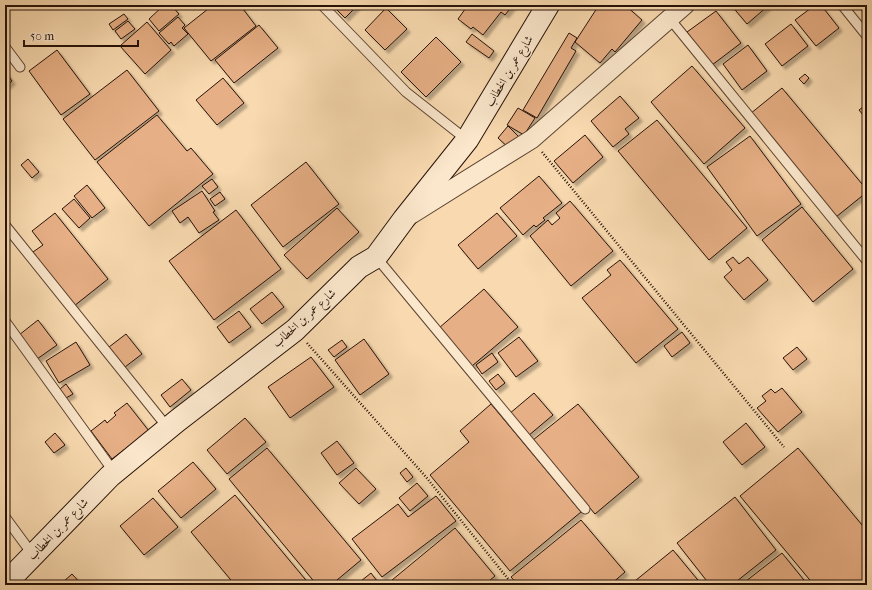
<svg xmlns="http://www.w3.org/2000/svg" width="872" height="590" viewBox="0 0 872 590" font-family="'IM FELL French Canon',Amiri,serif">
	<style>
		.building { fill: #e7af85; stroke: #261208; filter: url(#shadow) }
		.lines { fill: none; stroke-linecap: round; stroke-linejoin: round }
		.service-casing { stroke: #5b4432; stroke-width: 11 }
		.minor-casing { stroke: #5b4432; stroke-width: 20 }
		.secondary-casing { stroke: #261208; stroke-width: 24 }
		.path { stroke: #261208; stroke-width: 2.5; stroke-dasharray: 1 2; stroke-linecap: butt }
		.service { stroke: #fbe7cc; stroke-width: 9 }
		.minor { stroke: #fbe7cc; stroke-width: 18 }
		.secondary { stroke: #fbe7cc; stroke-width: 22 }
		.labels { text-anchor: middle; dominant-baseline: central; stroke-width: 3; stroke-linejoin: round; paint-order: stroke }
		.street-label { font-size: 12px; fill: #261208; stroke: #fbe7cc }
	</style>
	<defs>
		<filter id="shadow"><feDropShadow dx="3.5" dy="3.5" stdDeviation="1" flood-color="#0004"/></filter>
	</defs>
	<rect width="100%" height="100%" fill="#f9dab0"/>
	<filter id="stains"><feTurbulence type="fractalNoise" baseFrequency=".005" numOctaves="4"/><feColorMatrix values="0 0 0 0 .2 0 0 0 0 .09 0 0 0 0 .02 0 0 0 .5 -.17"/></filter>
	<radialGradient id="worn" r=".72"><stop offset=".6" stop-color="#630" stop-opacity="0"/><stop offset="1" stop-color="#630" stop-opacity=".3"/></radialGradient>
	<path class="building" d="M164,5H171L179,14L159,31L149,19Z
		M213,5H240L256,26L211,61L184,28Z
		M332,5H358L345,18Z
		M468,5H513L505,15L501,12L483,35L473,27L471,29L458,19Z
		M599,5H625L642,20L615,52L612,49L600,63L575,42Z
		M731,5H767L768,6L747,24Z
		M815,5H821L839,28L816,46L795,20Z
		M862,5H867V17L859,7Z
		M386,8L407,29L385,50L365,30Z
		M716,11L741,43L712,65L687,32Z
		M124,14L128,19L113,30L109,24Z
		M178,17L185,25L182,28L188,34L174,46L171,42L169,44L159,33Z
		M128,21L135,29L121,39L115,31Z
		M147,22L171,50L145,74L120,46Z
		M791,24L808,46L782,66L765,44Z
		M259,25L278,48L234,83L215,60Z
		M569,33L577,38L571,48L576,51L537,118L523,110Z
		M472,34L494,51L489,58L466,42Z
		M436,37L461,62L426,97L401,72Z
		M748,45L767,71L742,90L723,64Z
		M57,50L90,94L61,115L29,71Z
		M692,66L745,128L704,164L651,102Z
		M127,70L159,111L95,160L63,119Z
		M5,71L12,81L5,87Z
		M805,74L809,78L804,84L799,79Z
		M223,78L244,103L217,125L196,100Z
		M782,88L867,190V192L836,217L750,114Z
		M620,96L639,118L625,129L629,134L613,147L591,121Z
		M867,104V120L859,110Z
		M518,108L535,118L524,135L507,125Z
		M157,115L187,151L191,148L213,174L149,226L97,162Z
		M657,120L747,228L709,260L618,151Z
		M508,126L520,138L510,149L498,138Z
		M585,135L603,157L573,183L554,161Z
		M750,136L801,204L757,236L707,167Z
		M28,159L39,172L32,178L21,165Z
		M306,162L339,204L283,247L251,205Z
		M539,176L562,203L543,218L545,220L536,227L534,225L523,235L500,208Z
		M212,179L218,187L209,194L202,186Z
		M87,185L105,208L92,218L74,196Z
		M202,191L215,211L213,212L219,220L199,233L188,217L180,223L172,211Z
		M220,192L225,199L215,206L210,199Z
		M74,199L90,218L79,228L62,209Z
		M570,201L613,251L571,286L530,236L548,220L552,225L560,218L556,213Z
		M802,207L853,269L813,302L762,240Z
		M337,208L359,232L307,279L284,255Z
		M236,210L281,269L214,320L169,261Z
		M55,213L108,279L74,306L33,252L43,245L32,231Z
		M497,213L517,236L478,269L458,245Z
		M733,257L739,264L748,257L768,280L744,300L724,277L732,270L726,262Z
		M620,260L678,329L636,363L582,298L611,275L607,270Z
		M484,289L518,327L472,366L439,328Z
		M272,292L284,307L262,324L250,309Z
		M239,311L251,327L229,343L217,327Z
		M38,320L57,345L37,359L19,335Z
		M682,332L690,343L672,357L664,346Z
		M126,334L142,354L125,367L109,347Z
		M519,337L538,361L516,377L498,353Z
		M364,339L389,374L360,395L335,360Z
		M342,340L347,347L334,357L328,350Z
		M76,342L90,365L59,383L46,361Z
		M797,347L807,359L793,370L783,358Z
		M492,353L498,362L482,374L476,365Z
		M311,357L334,387L290,418L268,387Z
		M498,374L505,383L496,390L489,381Z
		M182,379L191,390L170,407L161,395Z
		M66,384L73,394L66,398L60,389Z
		M782,388L802,412L778,432L757,408L766,401L762,396L771,389L775,393Z
		M534,393L553,415L528,436L509,414Z
		M127,403L149,431L112,459L91,431L105,420L107,423L116,415L114,413Z
		M491,404L581,512L510,571L430,475L469,442L460,431Z
		M578,404L639,477L595,514L533,440Z
		M245,418L266,442L227,474L207,450Z
		M746,423L765,447L742,465L723,442Z
		M55,433L65,445L54,453L45,442Z
		M337,441L354,463L337,475L321,453Z
		M267,448L361,560L331,585H317L229,479Z
		M798,448L867,531V585H814L740,496Z
		M193,462L216,489L181,518L158,491Z
		M356,468L376,489L359,504L339,483Z
		M406,468L413,477L407,482L400,473Z
		M417,483L428,496L410,511L399,498Z
		M235,495L310,585H235L191,532Z
		M436,496L456,521L382,577L352,539L398,504L408,517Z
		M735,497L776,550L732,585H710L677,543Z
		M153,498L178,527L144,555L120,526Z
		M581,520L625,572L610,585H518L511,577Z
		M455,528L495,576L484,585H386Z
		M673,550L702,585H630Z
		M782,553L808,585H741Z
		M371,573L380,585H356Z
		M72,574L82,585H66L63,582Z
		M147,581L151,585H142Z"/>
	<g class="lines">
		<defs>
			<path id="service" d="M322,5L406,92L467,140
				M842,5L867,36
				M670,19L867,261
				M5,47L20,67
				M5,225L168,428
				M376,257L585,509
				M5,321L114,472
				M5,517L33,555"/>
			<path id="minor" d="M412,214L532,139L685,5"/>
			<path id="secondary" d="M5,584L110,476L177,421L295,330L359,267L376,257L404,219L467,140L548,5"/>
		</defs>
		<use href="#service" class="service-casing"/>
		<use href="#minor" class="minor-casing"/>
		<use href="#secondary" class="secondary-casing"/>
		<path class="path" d="M542,152L784,447
			M307,343L426,477L513,585"/>
		<use href="#service" class="service"/>
		<use href="#minor" class="minor"/>
		<use href="#secondary" class="secondary"/>
	</g>
	<g class="labels">
		<g class="street-label">
			<text transform="translate(509 71) rotate(-59)">شارع عمر بن الخطاب</text>
			<text transform="translate(304 318) rotate(-42)">شارع عمر بن الخطاب</text>
			<text transform="translate(58 529) rotate(-46)">شارع عمر بن الخطاب</text>
		</g>
	</g>
	<rect width="872" height="590" fill="none" stroke="#f9dab0" stroke-width="20"/>
	<rect x="6" y="6" width="860" height="578" fill="none" stroke="#261208" stroke-width="2"/>
	<rect x="10" y="10" width="852" height="570" fill="none" stroke="#261208"/>
	<path d="M24 40v6h114v-6" fill="none" stroke="#261208" stroke-width="2"/>
	<text x="30" y="40" font-size="12" fill="#261208" stroke="#fbe7cc" stroke-width="3" paint-order="stroke">50 m</text>
	<rect width="100%" height="100%" filter="url(#stains)"/>
	<rect width="100%" height="100%" fill="url(#worn)"/>
</svg>
